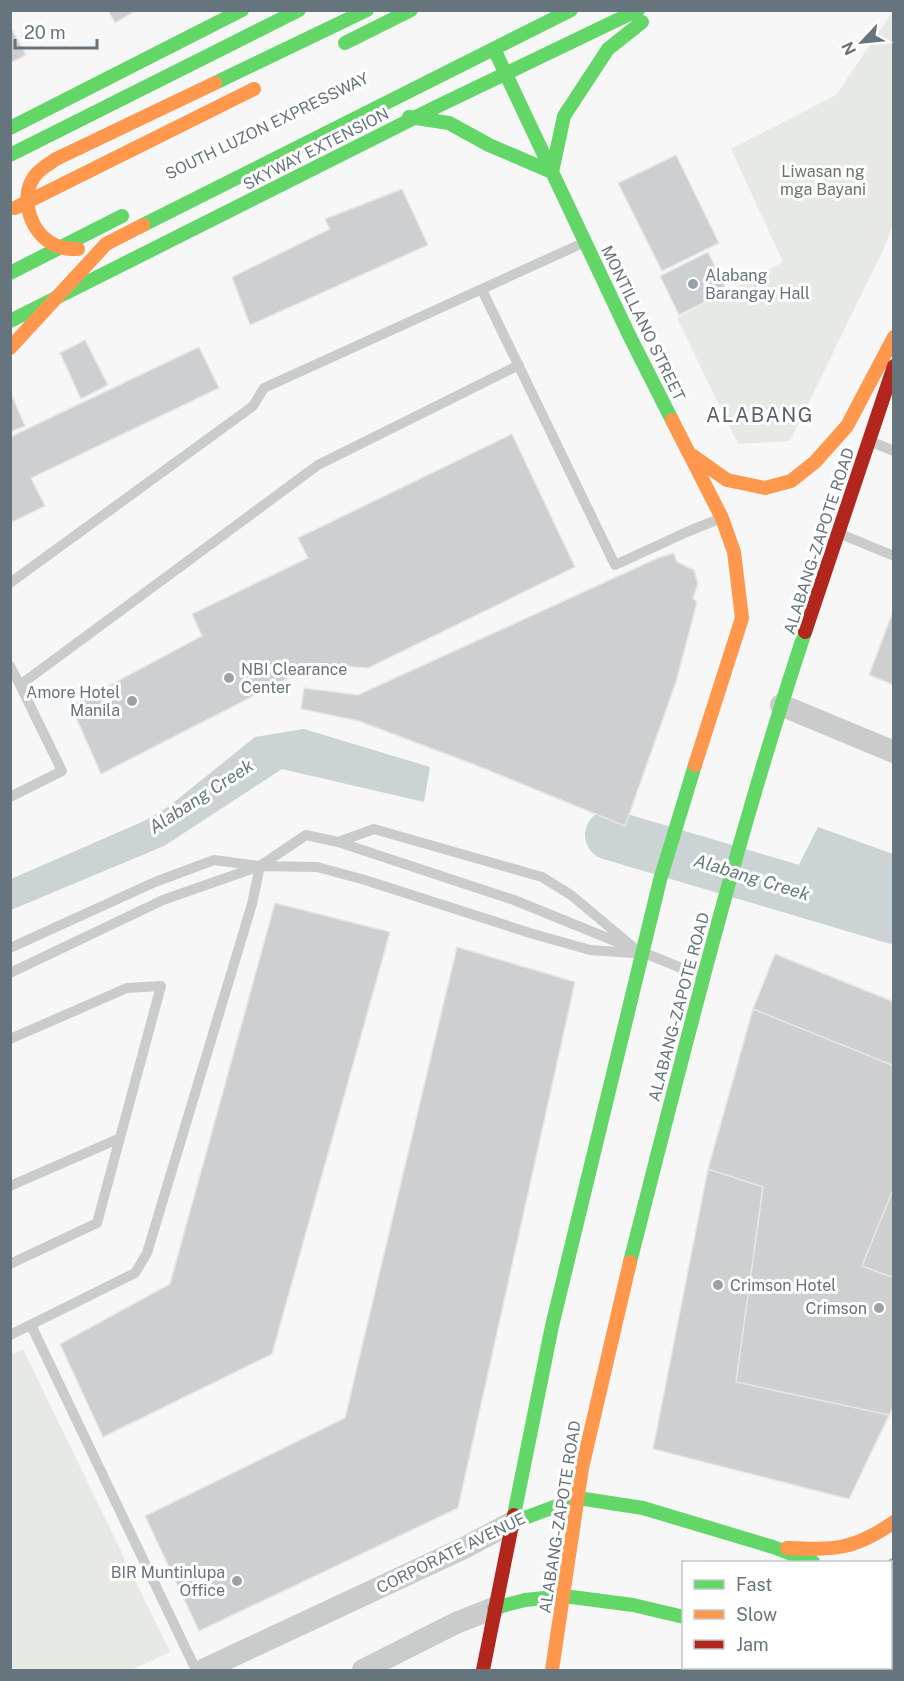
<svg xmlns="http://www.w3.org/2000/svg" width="904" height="1681" viewBox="0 0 904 1681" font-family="'Public Sans',sans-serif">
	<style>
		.green { fill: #e6e9e4 }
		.water { fill: #cbd3d5 }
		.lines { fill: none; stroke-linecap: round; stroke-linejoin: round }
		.river { stroke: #cbd3d5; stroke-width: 50 }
		.building { fill: #cecfd0; stroke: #e6e6e6; stroke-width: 1.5 }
		.lane { stroke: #cacccc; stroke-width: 10 }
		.street { stroke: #cacccc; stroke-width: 22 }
		.fast { stroke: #63d668; stroke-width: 14 }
		.slow { stroke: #ff974d; stroke-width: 14 }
		.jam { stroke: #b3261e; stroke-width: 14 }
		.poi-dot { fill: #99a2a8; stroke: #fff; stroke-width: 2 }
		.labels { text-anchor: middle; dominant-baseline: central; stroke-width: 6; stroke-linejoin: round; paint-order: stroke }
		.street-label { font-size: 16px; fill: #66747e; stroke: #fff }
		.park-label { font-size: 16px; fill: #677764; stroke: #fff }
		.poi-label { font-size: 16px; fill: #66747e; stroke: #fff; text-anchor: start }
		.water-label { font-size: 18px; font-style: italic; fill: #66797f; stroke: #fff }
		.quarter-label { font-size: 20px; letter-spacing: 1.5px; fill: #57626a; stroke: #fff }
	</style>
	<rect width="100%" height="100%" fill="#f7f7f7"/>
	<path class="green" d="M893,11V224L885,246L790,441L738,444L677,318L783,262L731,149L836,95Z
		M23,1349L170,1652L131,1670H11L10,1355Z"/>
	<path class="water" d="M304,729L430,767L424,802L282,769L164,846L11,910V879L144,821L168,807L255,737Z
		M818,827L893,854V932L783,896Z"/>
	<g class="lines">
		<path class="river" d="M610,835L894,919"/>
	</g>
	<path class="building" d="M108,10H137L115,23Z
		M10,26L26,55L10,63Z
		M676,155L719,243L662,271L618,183Z
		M402,189L428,245L250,325L232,277L330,229L325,219Z
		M708,252L727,291L679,315L660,276Z
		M85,340L108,385L81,399L60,353Z
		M199,347L219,388L31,478L45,506L10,523V437Z
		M10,391L25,426L10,432Z
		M512,434L575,567L368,668L316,664L101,774L71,706L202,636L192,614L308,558L298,538Z
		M674,553L677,562L694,570L698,584L693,598L697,602L676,682L625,826L478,766L359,721L301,709L304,688L358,695L658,558Z
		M894,609V685L869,675Z
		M275,903L390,932L272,1354L103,1437L60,1344L170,1284Z
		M457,947L575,982L458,1508L199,1631L145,1516L345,1418Z
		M775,954L894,1002V1066L753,1009Z
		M775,954L894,1002V1405L849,1499L653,1449L708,1169L753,1009Z
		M708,1169L763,1187L736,1382L889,1415L849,1499L653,1449Z
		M894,1187V1278L862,1266Z"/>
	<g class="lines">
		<path class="lane" d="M482,290L615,565L689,531L719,519
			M872,442L894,451
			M843,535L894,556
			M10,583L253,406L264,388L583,243
			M10,666L20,685L318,465L519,365
			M10,797L62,771L20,685
			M338,842L374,829L542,877L571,895L632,946
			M10,948L155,882L214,860L260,866L317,867L365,880L530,933L590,950L633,953
			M10,973L163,900L260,866L306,835L338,842L514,900L701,976
			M10,1039L127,988L161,986L97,1223L10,1264
			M10,1186L118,1139
			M31,1325L196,1670
			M10,1335L135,1273L147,1253L252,904L260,866"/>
		<path class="street" d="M781,705L894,752
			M203,1670L464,1548L511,1523
			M363,1670L456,1623L494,1608"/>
		<path class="fast" d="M345,43L411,10
			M494,49L629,335L672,420
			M215,83L367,10
			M409,117L449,123L489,145L552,172
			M10,128L242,10
			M10,155L299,10
			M552,172L564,116L608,49L642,22
			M143,225L571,10
			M10,273L122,216
			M10,321L436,107L638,10
			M630,1262C684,1051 736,839 805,632
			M514,1515L552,1326L660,880L695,765
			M511,1523L578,1498L643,1508L773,1547L813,1562
			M890,1573L894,1565
			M890,1601L894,1603
			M494,1608L525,1600L564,1596L633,1605L684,1617
			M834,1668L842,1670"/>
		<path class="slow" d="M15,208L254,89
			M78,249C70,249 63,249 55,245C31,234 19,199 34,177C39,169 49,164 56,159L215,83
			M10,348L106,244L143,225
			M672,420L722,518L734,552L742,618L695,765
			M693,456L727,480L765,488L791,481L815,462L847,426L894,337
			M787,1548C835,1550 854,1550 894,1522
			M552,1670L582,1468L630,1262"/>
		<path class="jam" d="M805,632L894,366
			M483,1670L514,1515"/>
	</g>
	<g class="poi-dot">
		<circle cx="693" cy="284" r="6"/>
		<circle cx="229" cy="678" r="6"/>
		<circle cx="132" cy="701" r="6"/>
		<circle cx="718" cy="1285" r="6"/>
		<circle cx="879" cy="1308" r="6"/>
		<circle cx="237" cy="1581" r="6"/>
	</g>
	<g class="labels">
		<g class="street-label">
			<text transform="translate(267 126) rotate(-26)">SOUTH LUZON EXPRESSWAY</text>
			<text transform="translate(316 149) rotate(-27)">SKYWAY EXTENSION</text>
			<text transform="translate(643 323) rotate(64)">MONTILLANO STREET</text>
			<text transform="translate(819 541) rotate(-72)">ALABANG-ZAPOTE ROAD</text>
			<text transform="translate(679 1007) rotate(-75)">ALABANG-ZAPOTE ROAD</text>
			<text transform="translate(560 1517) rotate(-81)">ALABANG-ZAPOTE ROAD</text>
			<text transform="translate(451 1553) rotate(-26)">CORPORATE AVENUE</text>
		</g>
		<g class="park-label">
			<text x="823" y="171">Liwasan ng<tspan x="823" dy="18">mga Bayani</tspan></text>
		</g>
		<g class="poi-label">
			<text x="705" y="275">Alabang<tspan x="705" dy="18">Barangay Hall</tspan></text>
			<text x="241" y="669">NBI Clearance<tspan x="241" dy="18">Center</tspan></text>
			<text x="120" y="692" text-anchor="end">Amore Hotel<tspan x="120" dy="18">Manila</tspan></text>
			<text x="730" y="1285">Crimson Hotel</text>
			<text x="867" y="1308" text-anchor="end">Crimson</text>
			<text x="225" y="1572" text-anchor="end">BIR Muntinlupa<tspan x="225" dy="18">Office</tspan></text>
		</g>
		<g class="water-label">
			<text transform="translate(201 796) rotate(-33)">Alabang Creek</text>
			<text transform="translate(752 877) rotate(17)">Alabang Creek</text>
		</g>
		<g class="quarter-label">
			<text x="760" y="415">ALABANG</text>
		</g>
	</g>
	<rect width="904" height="1681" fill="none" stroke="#66747e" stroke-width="24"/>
	<rect x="682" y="1561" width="210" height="108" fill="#ffffff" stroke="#c2c7cb" stroke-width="1.5"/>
	<rect x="694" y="1580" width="30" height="9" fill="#63d668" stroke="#c2c7cb" stroke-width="1.5"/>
	<text x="736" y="1591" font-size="18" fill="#66747e">Fast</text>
	<rect x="694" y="1610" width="30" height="9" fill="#ff974d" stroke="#c2c7cb" stroke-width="1.5"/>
	<text x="736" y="1621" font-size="18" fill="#66747e">Slow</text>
	<rect x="694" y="1640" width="30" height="9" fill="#b3261e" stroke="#c2c7cb" stroke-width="1.5"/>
	<text x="736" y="1651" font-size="18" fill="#66747e">Jam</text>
	<g transform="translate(862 42) rotate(244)" stroke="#ffffff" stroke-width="4.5" paint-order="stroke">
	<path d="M0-4.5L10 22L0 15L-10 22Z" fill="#66747e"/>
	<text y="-9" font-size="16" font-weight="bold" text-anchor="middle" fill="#66747e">N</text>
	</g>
	<path d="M15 39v9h82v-9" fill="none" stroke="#66747e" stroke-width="3"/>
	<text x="24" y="39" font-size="18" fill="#66747e" stroke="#ffffff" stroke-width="4.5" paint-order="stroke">20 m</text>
</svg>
